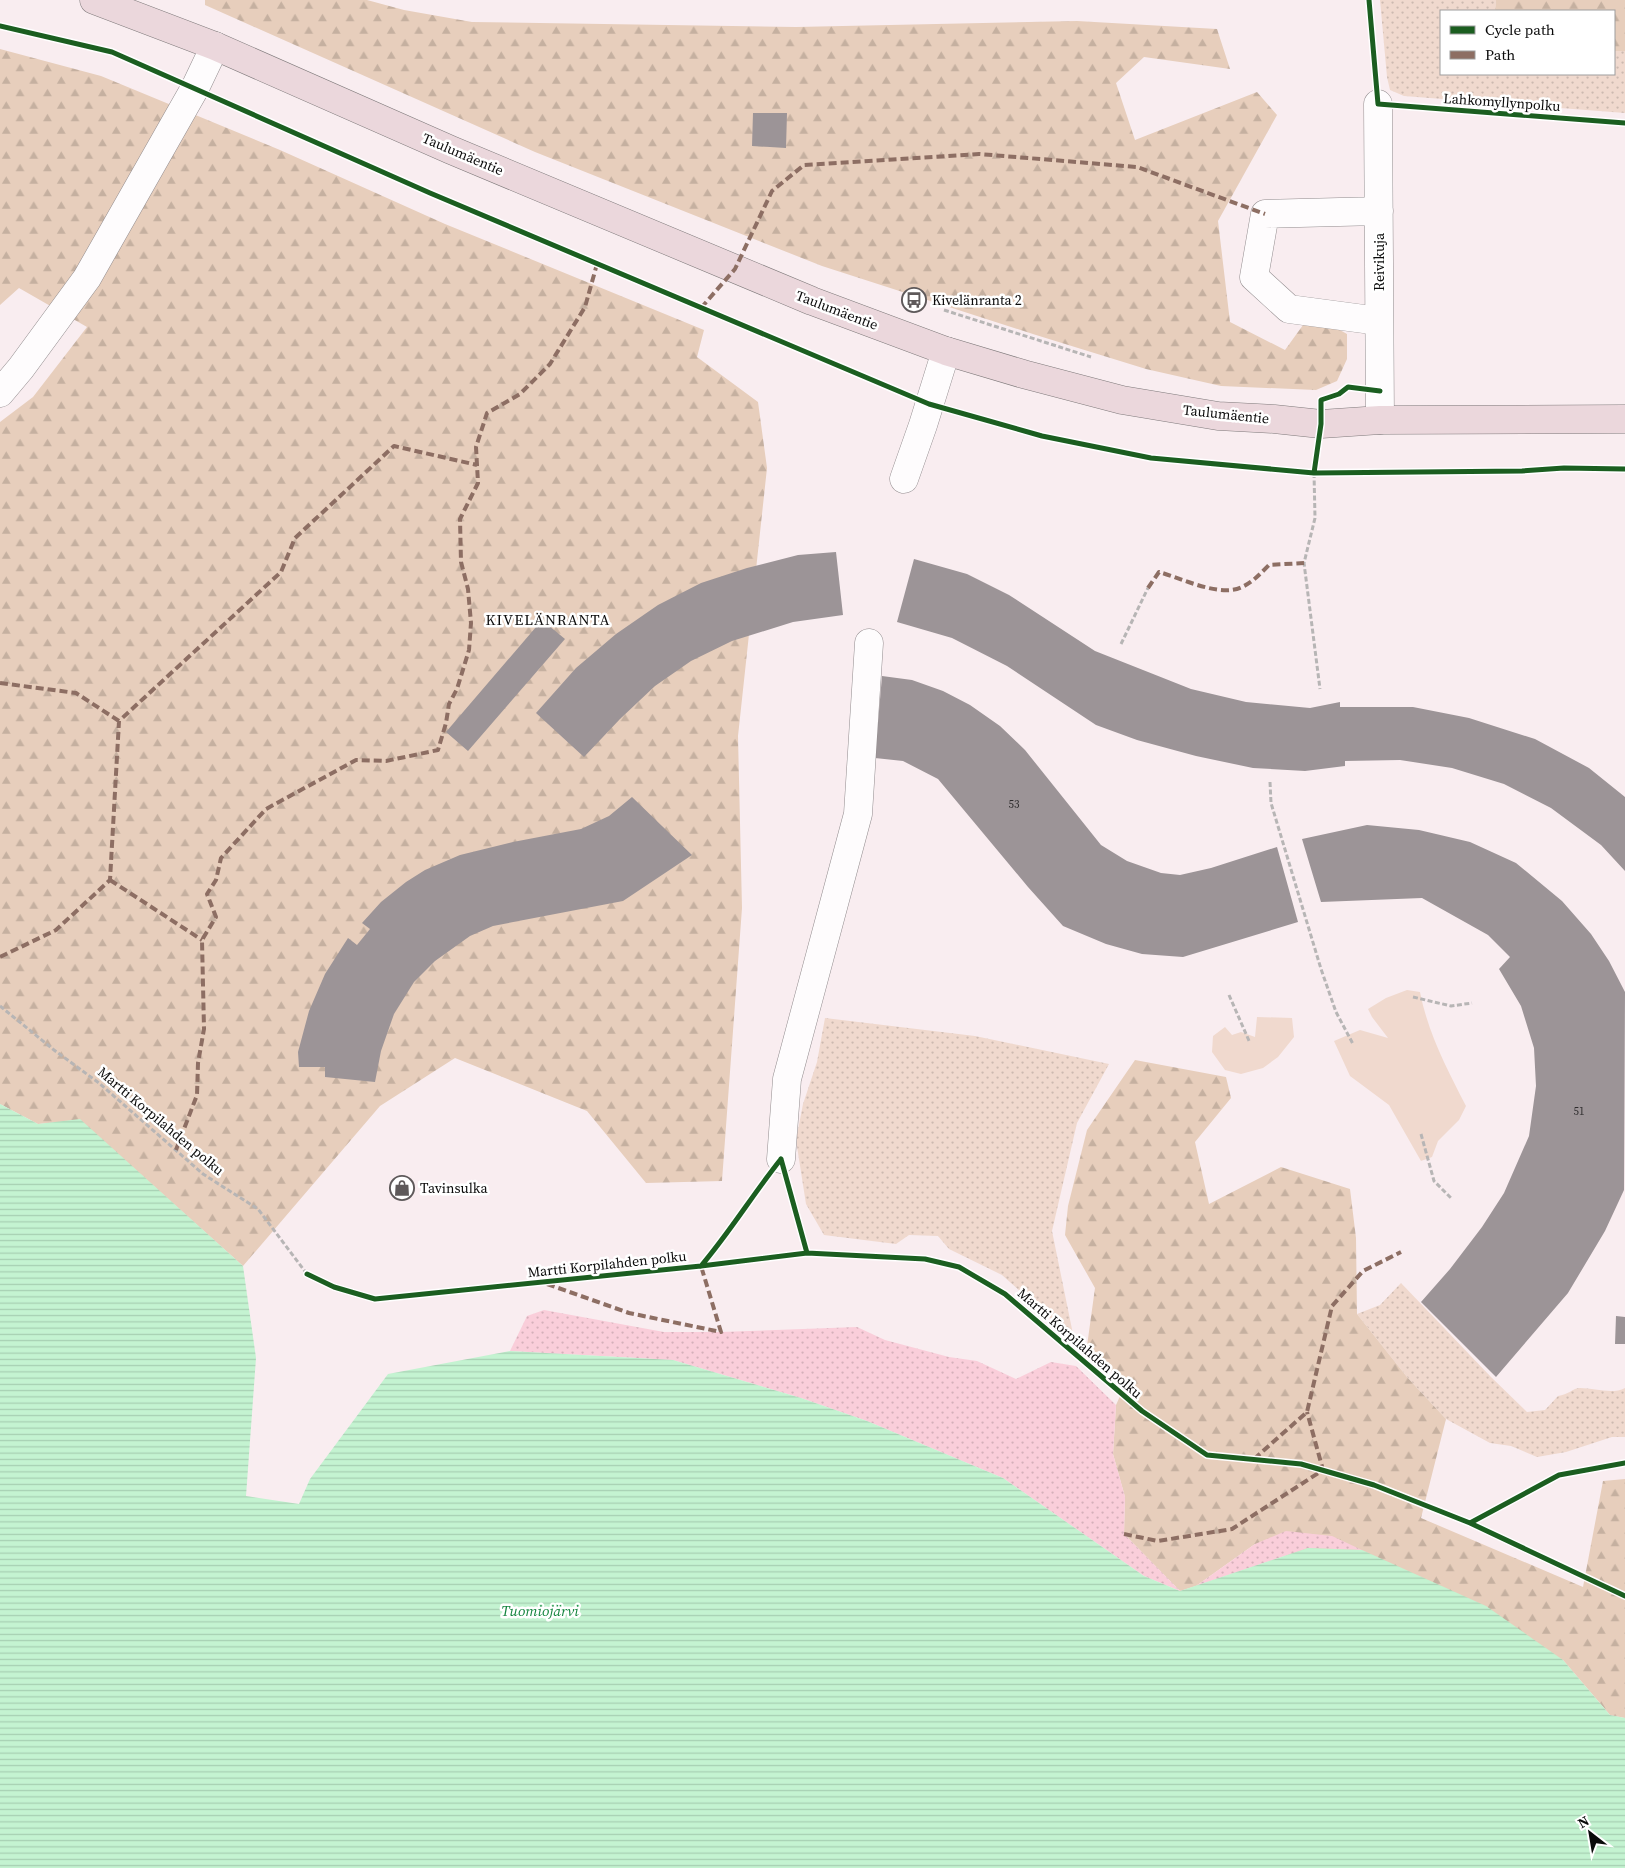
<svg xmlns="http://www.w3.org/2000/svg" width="1625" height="1868" viewBox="0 0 1625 1868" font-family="'Source Serif 4',serif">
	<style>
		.grass { fill: url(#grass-dots) }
		.forest { fill: url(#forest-firs) }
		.sand { fill: url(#sand-dots) }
		.park { fill: #f0d9ce }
		.water { fill: url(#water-rules) }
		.building { fill: #9c9497 }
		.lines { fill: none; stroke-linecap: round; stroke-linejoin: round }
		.minor-casing { stroke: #928c8e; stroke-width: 29 }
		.major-casing { stroke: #7f7a7b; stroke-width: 29 }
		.path { stroke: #b7b5b5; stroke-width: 3; stroke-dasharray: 5 2.5; stroke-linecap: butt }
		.minor { stroke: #fefcfd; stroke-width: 28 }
		.major { stroke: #ebd7dc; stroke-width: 28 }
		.quiet { stroke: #8d6e63; stroke-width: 4; stroke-dasharray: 8 4; stroke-linecap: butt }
		.cycleway-casing { stroke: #fff; stroke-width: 8 }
		.cycleway { stroke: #1b5e20; stroke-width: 5 }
		.labels { text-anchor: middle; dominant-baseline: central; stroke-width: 5; stroke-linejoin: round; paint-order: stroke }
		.number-label { font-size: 11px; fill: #2e2c2d }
		.street-label { font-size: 14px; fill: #0a0a0a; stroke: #fff }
		.poi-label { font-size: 14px; fill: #0a0a0a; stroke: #fff; text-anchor: start }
		.neighbourhood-label { font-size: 15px; letter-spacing: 1px; fill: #0a0a0a; stroke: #fff }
		.water-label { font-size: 15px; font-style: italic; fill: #15853f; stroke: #fff }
	</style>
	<defs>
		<pattern id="grass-dots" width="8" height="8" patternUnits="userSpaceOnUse" patternTransform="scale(1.25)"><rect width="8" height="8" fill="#f0d9ce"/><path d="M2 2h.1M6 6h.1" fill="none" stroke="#ccb9b0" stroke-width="1.8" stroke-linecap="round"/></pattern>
		<pattern id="forest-firs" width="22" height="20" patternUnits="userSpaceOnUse" patternTransform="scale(1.25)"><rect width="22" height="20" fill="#e7cebc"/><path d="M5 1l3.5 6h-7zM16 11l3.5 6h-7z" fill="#c5b0a0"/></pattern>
		<pattern id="sand-dots" width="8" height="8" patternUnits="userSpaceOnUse" patternTransform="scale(1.25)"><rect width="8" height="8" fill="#faceda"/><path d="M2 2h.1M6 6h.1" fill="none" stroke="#d5b0ba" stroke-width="1.8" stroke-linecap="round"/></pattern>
		<pattern id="water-rules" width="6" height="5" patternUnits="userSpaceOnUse" patternTransform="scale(1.25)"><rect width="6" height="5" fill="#c4f3d1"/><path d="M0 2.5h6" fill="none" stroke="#a7cfb2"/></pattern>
	</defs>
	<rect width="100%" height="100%" fill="#f9edf0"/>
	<path class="grass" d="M1380,0H1496L1495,11H1441V74H1614V51H1625V113L1404,96L1390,90L1387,77Z
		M825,1018L975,1036L1109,1064L1077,1123L1052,1231L1074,1339L1002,1275L949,1249L938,1236L909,1235L896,1244L824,1235L806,1204L796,1140L803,1104L817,1062Z
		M1401,1283L1491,1377L1527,1412L1545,1410L1558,1396C1568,1395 1573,1388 1580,1388C1595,1388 1612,1395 1625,1388V1437H1612L1566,1452L1537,1457L1511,1446L1490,1443L1446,1419L1407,1377L1357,1314L1380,1305Z"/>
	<path class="forest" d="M205,0H367L404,10L472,22L796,27L1077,21L1217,29L1230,69L1144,57L1116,83L1135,140L1257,92L1277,115L1218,221L1230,322L1285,350L1311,314L1347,334V359L1337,381L1316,390L1221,386L1146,369L1036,335L822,266L535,152L205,5Z
		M1496,0H1625V51H1614V11H1495Z
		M0,49L101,76L280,150L445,224L704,330L697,357L758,402L767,468L738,736L742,908L722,1181L646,1183L587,1111L455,1058L380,1106L243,1266L80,1120L38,1124L0,1104V422L33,397L87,327L19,288L0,305Z
		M1135,1060L1226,1077L1231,1098L1195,1142L1209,1204L1281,1167L1350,1189L1356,1238L1357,1314L1407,1377L1446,1419L1421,1518L1583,1587L1603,1481L1625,1479V1718L1610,1715L1563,1660L1255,1544L1196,1586L1180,1591L1124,1534L1125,1497L1113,1454L1116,1405L1125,1385L1087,1346L1095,1288L1065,1235L1068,1206L1087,1130Z"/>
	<path class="sand" d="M544,1310L664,1332H721L857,1327L885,1340L949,1357L977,1361L1016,1379L1051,1362L1076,1366L1116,1405L1113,1454L1125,1497L1124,1534L1180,1591L1144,1576L1003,1478L867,1421L801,1398L673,1360L510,1351L527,1316Z
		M1286,1531L1332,1536L1362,1550L1308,1548L1196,1586L1255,1544Z"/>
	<path class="park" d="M1407,990L1420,992C1428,1033 1447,1069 1466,1106L1459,1120L1438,1141L1432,1157L1421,1161L1389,1105L1350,1076L1334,1041L1360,1030L1388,1038L1372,1017L1368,1009L1386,998Z
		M1257,1017L1292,1018L1294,1037L1278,1057L1263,1068L1241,1074L1225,1070L1212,1052L1213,1036L1225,1027L1232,1035L1241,1032L1255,1037Z"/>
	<path class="water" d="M0,1104L38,1124L80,1119L243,1266L256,1358L246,1496L299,1504L310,1479L388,1374L510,1351L673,1360L801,1398L867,1421L1003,1478L1144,1576L1180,1591L1308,1548L1362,1550L1486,1606L1563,1660L1610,1715L1625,1718V1868H0Z"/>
	<path class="building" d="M753,113H787L786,148L752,146Z
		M836,552L843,615L793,622L732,641L691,661L655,686L620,719L584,757L536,713L576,668L616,634L658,605L701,583L747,568L798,555Z
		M914,559L967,574L1009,595L1095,651L1191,689L1246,702L1310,708L1340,702V707H1413L1469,718L1535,739L1589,768L1625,797V871L1601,845L1551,808L1504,784L1452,768L1400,760L1345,761V766L1305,771L1253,768L1196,756L1137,740L1096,725L1007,666L952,638L897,622Z
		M542,620L565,639L468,751L446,732Z
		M882,676L912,680L943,691L970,705L1000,726L1025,750L1101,845L1127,861L1161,873L1180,875L1211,868L1277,847L1298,922L1183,957L1142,954L1106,944L1063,926L1028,887L938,779L903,761L875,758Z
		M632,797L692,855L623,901L493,926L470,936L435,961L414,982L394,1014L381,1051L375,1082L325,1077V1067H299L298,1052L309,1011L325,974L348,938L357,945L370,929L362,923L381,902L406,882L425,870L460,855L513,842L581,829L609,816Z
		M1367,825L1419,830L1470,842L1516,863L1562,901L1591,934L1609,961L1625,992L1624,1190L1605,1231L1568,1293L1496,1377L1421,1302L1450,1269L1482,1227L1504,1193L1529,1136L1536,1086L1534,1048L1521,1006L1499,969L1510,957L1488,935L1422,898L1321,902L1302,839Z
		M1616,1316L1625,1317V1344H1615Z"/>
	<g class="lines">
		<defs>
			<path id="minor" d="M1378,104L1380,420
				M1379,211L1265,214L1254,277L1289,309L1379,321
				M0,393L21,368L87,278L195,88L215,46
				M904,479L923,425L946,351
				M781,1159L787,1079L858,814L869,643"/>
			<path id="major" d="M94,0L215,46L451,150L812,301L946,351L1023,374L1122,400L1218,416L1274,419L1321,424L1380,420L1625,419"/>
		</defs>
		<use href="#minor" class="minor-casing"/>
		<use href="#major" class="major-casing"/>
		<path class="path" d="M944,310L1091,357
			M1314,473L1315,518L1304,563L1320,689
			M1121,644L1148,588
			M1270,782L1271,803L1321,969L1336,1012L1353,1044
			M1229,995L1250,1043
			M1413,997L1451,1006L1472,1003
			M0,1006L54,1050L99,1083L203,1174L258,1209L307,1274
			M1421,1134L1434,1181L1451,1198"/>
		<use href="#minor" class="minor"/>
		<use href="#major" class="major"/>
		<path class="quiet" d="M701,308L735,269L772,191L804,165L979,154L1137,167L1265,214
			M1148,588L1159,572C1181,578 1220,598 1242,587C1253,582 1260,574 1269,565L1304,563
			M0,683L76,693L119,721
			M110,880L202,940
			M0,957L56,930L110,880L119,721L281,572L295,538L394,446L477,465
			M176,1150L197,1095L198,1063L204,1029L202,940L216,917L207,894L216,880L221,858L266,809L356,760L386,761L438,750L446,723L449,704L457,689L469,650L471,623L468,589L461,562L460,519L478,483L476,447L487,413L520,394L550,364L585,307L597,264
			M547,1284L629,1313L721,1332L701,1266
			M1254,1459L1307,1412L1332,1306L1363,1271L1401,1252
			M1124,1534L1158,1541L1232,1529L1323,1470L1307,1412"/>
		<defs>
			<path id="cycleway" d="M1369,0L1378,104L1625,123
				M0,26L112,52L430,193L929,404L1042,436L1151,458L1314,473L1522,471L1564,468L1625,469
				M1314,473L1321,424V400L1339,394L1348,387L1380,391
				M781,1159L807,1253
				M701,1266C730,1232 753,1194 781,1159
				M307,1274L334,1287L375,1299L701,1266L807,1253L925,1259L959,1267L1005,1294L1142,1411L1207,1455L1301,1464L1374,1485L1470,1523L1559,1475L1625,1463
				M1470,1523L1625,1596"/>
		</defs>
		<use href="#cycleway" class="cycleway-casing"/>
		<use href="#cycleway" class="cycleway"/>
	</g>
	<defs>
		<symbol id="bus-ring" viewBox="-11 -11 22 22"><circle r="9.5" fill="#fff" stroke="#5e595a" stroke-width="1.5"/><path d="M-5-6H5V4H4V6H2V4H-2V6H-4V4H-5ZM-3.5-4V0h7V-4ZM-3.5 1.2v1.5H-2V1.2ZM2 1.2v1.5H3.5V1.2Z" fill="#5e595a"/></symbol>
		<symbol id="shop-ring" viewBox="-11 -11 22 22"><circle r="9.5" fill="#fff" stroke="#5e595a" stroke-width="1.5"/><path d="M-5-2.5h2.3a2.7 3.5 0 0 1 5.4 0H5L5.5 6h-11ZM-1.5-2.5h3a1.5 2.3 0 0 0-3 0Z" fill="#5e595a"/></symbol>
	</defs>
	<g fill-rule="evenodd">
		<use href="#bus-ring" x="900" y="286" width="28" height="28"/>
		<use href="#shop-ring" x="388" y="1174" width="28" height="28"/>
	</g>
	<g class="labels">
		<g class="number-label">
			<text x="1014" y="804">53</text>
			<text x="1579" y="1111">51</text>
		</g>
		<g class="street-label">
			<text transform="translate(1502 102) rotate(4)">Lahkomyllynpolku</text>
			<text transform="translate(463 154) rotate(23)">Taulumäentie</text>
			<text transform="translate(1379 262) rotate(-90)">Reivikuja</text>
			<text transform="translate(837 310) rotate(21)">Taulumäentie</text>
			<text transform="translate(1226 414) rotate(6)">Taulumäentie</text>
			<text transform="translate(161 1121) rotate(40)">Martti Korpilahden polku</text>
			<text transform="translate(607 1264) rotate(-6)">Martti Korpilahden polku</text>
			<text transform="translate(1080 1343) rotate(41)">Martti Korpilahden polku</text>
		</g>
		<g class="poi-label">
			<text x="932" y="300">Kivelänranta 2</text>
			<text x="420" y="1188">Tavinsulka</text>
		</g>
		<g class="neighbourhood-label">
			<text x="548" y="619">KIVELÄNRANTA</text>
		</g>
		<g class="water-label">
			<text x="540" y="1610">Tuomiojärvi</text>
		</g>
	</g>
	<rect x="1440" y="10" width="175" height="65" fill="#ffffff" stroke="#9d9d9d"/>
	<rect x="1450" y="26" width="25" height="8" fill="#1b5e20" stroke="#9d9d9d"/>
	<text x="1485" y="35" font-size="15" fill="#0a0a0a">Cycle path</text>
	<rect x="1450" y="51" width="25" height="8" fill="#8d6e63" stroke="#9d9d9d"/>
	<text x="1485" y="60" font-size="15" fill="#0a0a0a">Path</text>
	<g transform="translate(1590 1833) rotate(329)" stroke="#ffffff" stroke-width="4" paint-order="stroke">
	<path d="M0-4L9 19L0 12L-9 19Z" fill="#0a0a0a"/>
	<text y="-8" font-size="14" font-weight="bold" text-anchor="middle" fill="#0a0a0a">N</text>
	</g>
</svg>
